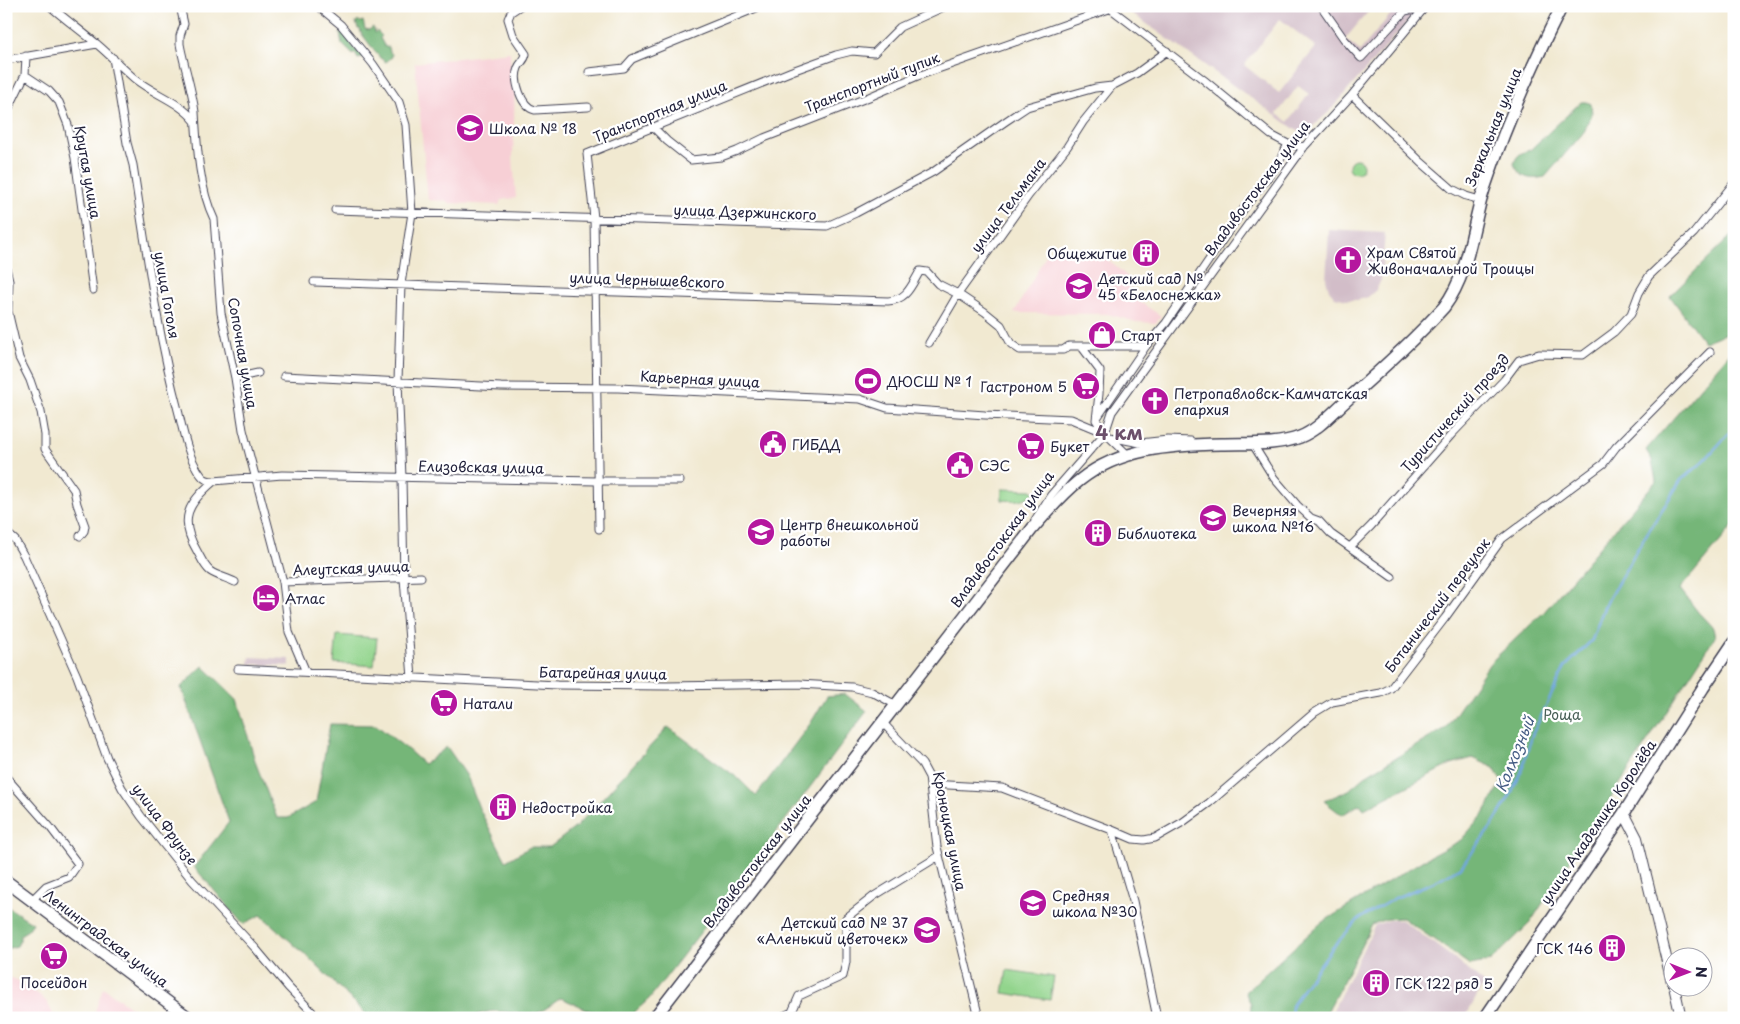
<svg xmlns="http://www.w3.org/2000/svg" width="1740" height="1024" viewBox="0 0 1740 1024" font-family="'Playpen Sans',sans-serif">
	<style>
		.built { fill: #f7cfd5 }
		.industrial { fill: #d2bdc8; fill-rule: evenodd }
		.green { fill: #92d48c; stroke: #5a7b64 }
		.forest { fill: #75b678; stroke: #4c6c5a }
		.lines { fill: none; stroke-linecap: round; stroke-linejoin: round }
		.stream { stroke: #72a7df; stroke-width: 2.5 }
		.street-casing { stroke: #414052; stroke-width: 9 }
		.secondary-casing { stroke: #414052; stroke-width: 12 }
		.primary-casing { stroke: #414052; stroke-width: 14 }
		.street { stroke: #fff; stroke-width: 7 }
		.secondary { stroke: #fff; stroke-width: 10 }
		.primary { stroke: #fff; stroke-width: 11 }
		.labels { text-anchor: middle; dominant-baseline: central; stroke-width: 4.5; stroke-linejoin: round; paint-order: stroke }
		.street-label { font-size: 14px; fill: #22223b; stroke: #fff }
		.poi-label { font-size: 14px; fill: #22223b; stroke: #fff; text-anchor: start }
		.park-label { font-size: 14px; fill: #496057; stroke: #fff }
		.water-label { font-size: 15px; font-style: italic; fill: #465e85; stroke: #fff }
		.district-label { font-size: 19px; font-weight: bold; fill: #6c506b; stroke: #fff }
	</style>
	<rect width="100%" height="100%" fill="#fff"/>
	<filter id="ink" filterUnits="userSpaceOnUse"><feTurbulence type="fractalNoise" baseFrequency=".02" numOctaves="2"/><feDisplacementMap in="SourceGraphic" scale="10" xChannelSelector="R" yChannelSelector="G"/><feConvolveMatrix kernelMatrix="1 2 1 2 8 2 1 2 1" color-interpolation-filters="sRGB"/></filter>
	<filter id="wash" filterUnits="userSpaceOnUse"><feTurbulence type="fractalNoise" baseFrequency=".0096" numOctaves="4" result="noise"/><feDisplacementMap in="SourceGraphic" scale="20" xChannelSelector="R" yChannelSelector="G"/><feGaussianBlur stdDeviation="1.12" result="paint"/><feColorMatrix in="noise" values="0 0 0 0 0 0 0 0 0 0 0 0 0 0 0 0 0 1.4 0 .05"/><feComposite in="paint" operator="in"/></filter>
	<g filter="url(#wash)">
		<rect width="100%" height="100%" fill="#f1e9d1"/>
		<path class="built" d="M510,52L512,82L515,85L513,157L516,198L501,200L499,205L449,203L446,201L428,200L415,63Z
			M1079,250L1098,251L1129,278L1130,295L1161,316L1156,323L1136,322L1108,314L1014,313L1047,253Z
			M6,976L17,980L27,988L37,993L47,1002L53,1014L63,1018H6Z
			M103,987L145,1018H93Z"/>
		<path class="industrial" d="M1124,6H1373L1345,39L1360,51L1396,8L1394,6H1421L1329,112L1303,135L1126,9ZM1280,19L1316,47L1279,93L1244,65ZM1298,86L1309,94L1288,122L1277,114Z
			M1329,230L1385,233L1381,280L1376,290L1368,297L1358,300H1347L1335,297L1329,290L1326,279Z
			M250,657L290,659V666L249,664Z
			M1390,920H1402L1456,960L1484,983L1465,1018H1329L1375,925Z"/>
		<path class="green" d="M1349 166a7 7 0 1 1 14 0a7 7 0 1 1-14 0Z
			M1002,489L1032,490L1034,493C1026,501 1013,501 1002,500Z
			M337,635L377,638L374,666L334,663Z
			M1007,970L1054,977L1050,1000L1003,993Z"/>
		<path class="forest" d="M358,20L360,22L363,21L365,29L369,30L373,27L375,33L377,31L382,36L380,38L385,47H389L390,52L392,54V57L386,62L380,58L361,33L360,29H358L356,22Z
			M342,32H345L352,43L351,45L363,56L362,58L358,59L355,53L353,55L342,44L340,33Z
			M1581,102H1587L1591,104L1592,114L1584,132L1545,177C1530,180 1521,179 1514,164C1516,155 1522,152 1530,150Z
			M1734,233V330L1704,342L1670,296Z
			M1734,348V525L1680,589L1698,612L1713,628L1715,637L1530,923L1491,961L1470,965L1403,918C1391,918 1382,919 1372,925L1324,1018H1250L1251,1004L1245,992L1321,923L1425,859L1461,840L1483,815L1502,782L1494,768L1473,758L1451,764L1364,809L1360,804L1342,815L1324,801L1349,790L1365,776L1446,728L1490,663L1544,612L1656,481L1652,460L1646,450Z
			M203,666L237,699L256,764L277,818H288L316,802L330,724L376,725L407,749L424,764L447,747L467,776L479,808L506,861L530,847H550L576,827L668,727L739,779L756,796L810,724L827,696L845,694L867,711L724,902L649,999L628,1018H607L561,998C553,1003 542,1013 533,1014C512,1015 492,1005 472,1018H378L368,1016L309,958L261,915L243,924L194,867L229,822L181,687Z
			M6,906L33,923L28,930L20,935V940L17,946L6,949Z"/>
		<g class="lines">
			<path class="stream" d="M1291,1018L1292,1006L1303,988L1333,947L1359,919L1395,898L1434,882L1461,867L1492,826L1510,796L1521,773L1532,735L1565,667L1592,640L1605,605L1641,543L1681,480L1703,462L1730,432L1734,431"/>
		</g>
	</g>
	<g filter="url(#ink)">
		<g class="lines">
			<defs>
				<path id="street" d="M50,6C66,20 83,32 98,45C111,56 123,69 135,79C155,95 179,101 195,121
					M180,6L184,24L180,36V44C184,66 192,89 195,112C197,146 199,188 214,219L221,313L235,378L243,430L283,582L289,632L306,672
					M318,6L341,25L373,64L399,102L406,125L412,213L401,284L398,381L402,478L404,579L412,678
					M520,6L511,12L508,19L513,35L526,54C525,61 520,62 518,68C513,80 521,107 535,110L588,107
					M1107,6L1204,80L1271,135L1288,144L1304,147
					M1321,6L1344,39L1361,58L1405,11L1425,7
					M113,58L127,143L133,165C146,248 157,332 179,414C183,432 189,460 201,475C204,480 209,481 214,481L282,475L597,481H680
					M6,60L97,44
					M589,72L624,68L632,59L639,56L761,6
					M25,75L49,91L59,102L68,125L75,158L93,290
					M1352,95L1421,162L1452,189L1466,196L1480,200
					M6,114L25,75L26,56
					M654,128L667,141L691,160L721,157L737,151L764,138L869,97L915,77L1109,9
					M335,210L827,226L856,213L933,172L1006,121L1027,107L1095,88L1112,86L1137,73L1167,51
					M6,268L9,280L8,311L19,358L30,380L41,412L45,435V449L74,490L77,504L85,526L84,531L80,536
					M314,282L888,301C907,300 911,286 920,271L927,272L938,284L958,294L985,312L1001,325L1011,344L1020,350H1063L1069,346H1081L1100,371L1099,394L1096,420L1105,433
					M929,343L958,294L1029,195L1067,147L1083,122L1112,86
					M1081,346H1146
					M284,376L501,387L618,388L860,399L887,408L985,415L1071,419L1105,433L1128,455
					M235,378L258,373
					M1097,418L1146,346L1166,323L1245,207L1278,164L1288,144
					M1110,437L1140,443L1168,440L1191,441
					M1252,443L1274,478L1297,505L1311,518L1319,521L1331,534L1392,577
					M214,481C188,503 178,519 197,551C201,558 204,566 210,571C217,576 227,578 235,582
					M1035,520L1051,495L1105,433L1112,412L1304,147L1352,95L1426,6
					M599,529L594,218L587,154L792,71L836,55L852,51L874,53L900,27L946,6
					M6,532L15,540L24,556L77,676L107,758L122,788L141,816L192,880L256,949L288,987L318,1018
					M1350,547L1371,526L1452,434L1504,380L1519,360L1539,354L1583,355L1614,332L1631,314L1639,293L1649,276L1694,233L1734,183
					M283,582L421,577
					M238,669L557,685L666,686L799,684L833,686L852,687L872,692L896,705
					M883,723L922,764L929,777L937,847L979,1018
					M6,777L50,827L78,864L69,877L46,886L31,901
					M930,784L1002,788L1112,830L1133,839L1144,840L1155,838L1183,822L1209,803L1314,713L1332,702L1381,693L1391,688L1445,618L1502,539L1603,464L1616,447L1710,352
					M1112,830L1133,901L1156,1013L1153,1018
					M779,1018L792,1012L799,996L843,976L846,962V918L874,896L939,856"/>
				<path id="secondary" d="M1624,813L1637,838L1672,982
					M1674,986L1681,1018"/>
				<path id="primary" d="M6,881L189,1018
					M654,1018L1032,529C1047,512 1062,494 1080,480C1120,448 1171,445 1221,444C1246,443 1276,446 1300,437C1318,430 1333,412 1348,399C1381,370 1414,340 1444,307C1470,272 1471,229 1484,189C1505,126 1532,65 1562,6
					M1485,1018L1624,813L1703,688L1734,642"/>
			</defs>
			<use href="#street" class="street-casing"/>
			<use href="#secondary" class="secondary-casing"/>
			<use href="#primary" class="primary-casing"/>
			<use href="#street" class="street"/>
			<use href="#secondary" class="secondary"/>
			<use href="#primary" class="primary"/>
		</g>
	</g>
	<defs>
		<symbol id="school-disc" viewBox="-11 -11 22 22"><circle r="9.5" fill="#b5179e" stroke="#fff"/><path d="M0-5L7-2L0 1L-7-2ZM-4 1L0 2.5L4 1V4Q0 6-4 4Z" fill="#fff"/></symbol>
		<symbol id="building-disc" viewBox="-11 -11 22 22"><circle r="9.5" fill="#b5179e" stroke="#fff"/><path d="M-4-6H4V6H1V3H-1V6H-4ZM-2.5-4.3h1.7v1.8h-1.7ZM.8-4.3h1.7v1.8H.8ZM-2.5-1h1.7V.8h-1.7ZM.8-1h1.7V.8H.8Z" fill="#fff"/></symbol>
		<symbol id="church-disc" viewBox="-11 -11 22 22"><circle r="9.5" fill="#b5179e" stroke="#fff"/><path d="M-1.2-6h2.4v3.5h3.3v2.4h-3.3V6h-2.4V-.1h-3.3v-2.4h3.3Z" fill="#fff"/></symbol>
		<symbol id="shop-disc" viewBox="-11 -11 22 22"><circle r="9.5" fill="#b5179e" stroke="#fff"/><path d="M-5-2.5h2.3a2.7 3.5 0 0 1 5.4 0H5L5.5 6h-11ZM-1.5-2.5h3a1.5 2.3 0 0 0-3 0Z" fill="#fff"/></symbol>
		<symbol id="stadium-disc" viewBox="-11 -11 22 22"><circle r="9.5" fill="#b5179e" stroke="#fff"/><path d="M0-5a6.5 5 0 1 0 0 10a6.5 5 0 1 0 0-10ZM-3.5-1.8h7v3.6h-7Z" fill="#fff"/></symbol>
		<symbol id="supermarket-disc" viewBox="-11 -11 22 22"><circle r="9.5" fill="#b5179e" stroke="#fff"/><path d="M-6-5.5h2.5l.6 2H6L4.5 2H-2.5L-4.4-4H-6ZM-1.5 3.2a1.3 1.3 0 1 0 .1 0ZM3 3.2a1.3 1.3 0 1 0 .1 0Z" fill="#fff"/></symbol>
		<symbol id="civic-disc" viewBox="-11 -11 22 22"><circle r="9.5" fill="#b5179e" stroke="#fff"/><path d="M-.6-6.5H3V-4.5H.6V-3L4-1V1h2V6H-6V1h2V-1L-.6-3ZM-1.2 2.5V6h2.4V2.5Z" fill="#fff"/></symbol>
		<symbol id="hotel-disc" viewBox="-11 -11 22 22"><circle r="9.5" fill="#b5179e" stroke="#fff"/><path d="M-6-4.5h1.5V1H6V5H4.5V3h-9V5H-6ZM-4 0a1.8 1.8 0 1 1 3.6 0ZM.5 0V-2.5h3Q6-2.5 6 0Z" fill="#fff"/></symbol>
	</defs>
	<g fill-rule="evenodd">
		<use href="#school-disc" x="454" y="112" width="32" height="32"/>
		<use href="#building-disc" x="1130" y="237" width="32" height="32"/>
		<use href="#church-disc" x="1332" y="244" width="32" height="32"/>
		<use href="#school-disc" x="1063" y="270" width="32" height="32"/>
		<use href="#shop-disc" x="1086" y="319" width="32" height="32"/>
		<use href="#stadium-disc" x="852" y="365" width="32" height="32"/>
		<use href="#supermarket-disc" x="1070" y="370" width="32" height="32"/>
		<use href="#church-disc" x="1139" y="385" width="32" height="32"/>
		<use href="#civic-disc" x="757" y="428" width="32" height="32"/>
		<use href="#supermarket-disc" x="1015" y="430" width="32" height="32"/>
		<use href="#civic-disc" x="944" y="449" width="32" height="32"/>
		<use href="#school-disc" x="1197" y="502" width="32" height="32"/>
		<use href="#school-disc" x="745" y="516" width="32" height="32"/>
		<use href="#building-disc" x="1082" y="517" width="32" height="32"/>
		<use href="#hotel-disc" x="250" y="582" width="32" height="32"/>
		<use href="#supermarket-disc" x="428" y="687" width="32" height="32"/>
		<use href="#building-disc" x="487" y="791" width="32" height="32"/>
		<use href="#school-disc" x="1017" y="887" width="32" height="32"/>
		<use href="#school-disc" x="911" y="914" width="32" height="32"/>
		<use href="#building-disc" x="1596" y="932" width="32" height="32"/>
		<use href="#supermarket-disc" x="38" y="940" width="32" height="32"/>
		<use href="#building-disc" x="1360" y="967" width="32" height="32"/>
	</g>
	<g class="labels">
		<g class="street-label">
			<text transform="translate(872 82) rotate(-21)">Транспортный тупик</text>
			<text transform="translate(660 111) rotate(-22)">Транспортная улица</text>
			<text transform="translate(1493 127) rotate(-68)">Зеркальная улица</text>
			<text transform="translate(88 172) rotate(80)">Крутая улица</text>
			<text transform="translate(1257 188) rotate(-53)">Владивостокская улица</text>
			<text transform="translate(1008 205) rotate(-53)">улица Тельмана</text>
			<text transform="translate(745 212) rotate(2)">улица Дзержинского</text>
			<text transform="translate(647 280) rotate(2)">улица Чернышевского</text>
			<text transform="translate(167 295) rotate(80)">улица Гоголя</text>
			<text transform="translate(243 353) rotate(80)">Сопочная улица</text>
			<text transform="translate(700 379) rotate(3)">Карьерная улица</text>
			<text transform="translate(1455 413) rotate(-48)">Туристический проезд</text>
			<text transform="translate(481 467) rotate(1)">Елизовская улица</text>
			<text transform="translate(1002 539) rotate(-54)">Владивостокская улица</text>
			<text transform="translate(351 568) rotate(-2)">Алеутская улица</text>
			<text transform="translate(1437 605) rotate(-53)">Ботанический переулок</text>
			<text transform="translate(603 673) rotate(1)">Батарейная улица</text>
			<text transform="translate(1598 822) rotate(-56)">улица Академика Королёва</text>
			<text transform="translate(165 824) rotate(53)">улица Фрунзе</text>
			<text transform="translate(950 831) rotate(79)">Кроноцкая улица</text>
			<text transform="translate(757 861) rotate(-52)">Владивостокская улица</text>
			<text transform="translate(106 938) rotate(37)">Ленинградская улица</text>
		</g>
		<g class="poi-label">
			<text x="489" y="128">Школа № 18</text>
			<text x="1367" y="252">Храм Святой<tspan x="1367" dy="16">Живоначальной Троицы</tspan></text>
			<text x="1127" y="253" text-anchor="end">Общежитие</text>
			<text x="1098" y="278">Детский сад №<tspan x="1098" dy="16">45 «Белоснежка»</tspan></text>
			<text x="1121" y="335">Старт</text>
			<text x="887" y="381">ДЮСШ № 1</text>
			<text x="1067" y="386" text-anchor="end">Гастроном 5</text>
			<text x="1174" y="393">Петропавловск-Камчатская<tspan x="1174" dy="16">епархия</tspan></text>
			<text x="792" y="444">ГИБДД</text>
			<text x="1050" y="446">Букет</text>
			<text x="979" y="465">СЭС</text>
			<text x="1232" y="510">Вечерняя<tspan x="1232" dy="16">школа №16</tspan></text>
			<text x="780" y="524">Центр внешкольной<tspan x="780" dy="16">работы</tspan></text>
			<text x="1117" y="533">Библиотека</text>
			<text x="285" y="598">Атлас</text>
			<text x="463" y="703">Натали</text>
			<text x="522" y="807">Недостройка</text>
			<text x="1052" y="895">Средняя<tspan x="1052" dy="16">школа №30</tspan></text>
			<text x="908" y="922" text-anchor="end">Детский сад № 37<tspan x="908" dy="16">«Аленький цветочек»</tspan></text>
			<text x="1593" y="948" text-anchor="end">ГСК 146</text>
			<text x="54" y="982" text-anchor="middle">Посейдон</text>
			<text x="1395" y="983">ГСК 122 ряд 5</text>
		</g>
		<g class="park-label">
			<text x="1562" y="714">Роща</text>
		</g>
		<g class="water-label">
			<text transform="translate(1514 754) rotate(-68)">Колхозный</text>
		</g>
		<g class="district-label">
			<text x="1119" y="432">4 км</text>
		</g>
	</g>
	<rect width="1740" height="1024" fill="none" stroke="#fff" stroke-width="25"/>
	<g transform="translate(1688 972) rotate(91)"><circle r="24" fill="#ffffff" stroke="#a7a7b1"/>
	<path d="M0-4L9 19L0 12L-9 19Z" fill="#b5179e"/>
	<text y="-8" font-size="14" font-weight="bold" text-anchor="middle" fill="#22223b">N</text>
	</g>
</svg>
